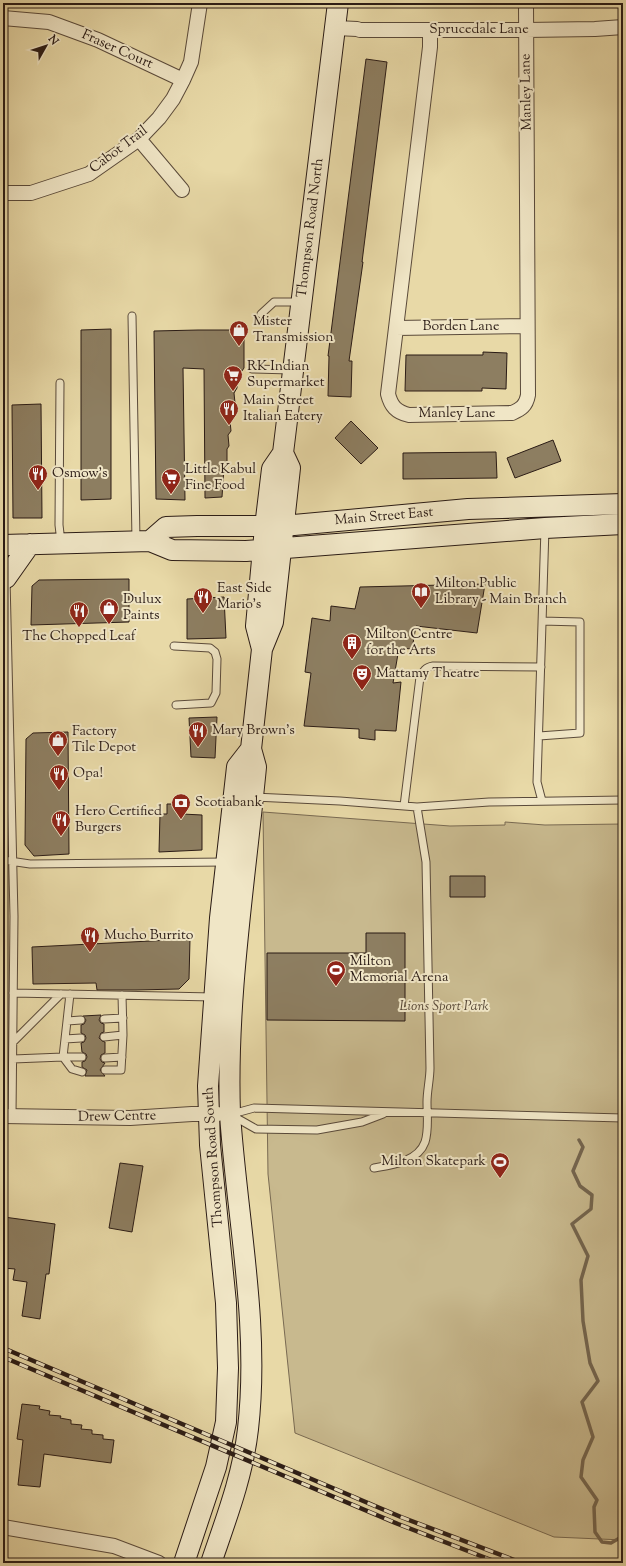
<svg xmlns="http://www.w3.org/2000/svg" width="626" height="1566" viewBox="0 0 626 1566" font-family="'Sorts Mill Goudy',serif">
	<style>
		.green { fill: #c8b98e; stroke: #796a52 }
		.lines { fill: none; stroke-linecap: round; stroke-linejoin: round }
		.stream { stroke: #75664f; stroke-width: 3.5 }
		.building { fill: #8d7e61; stroke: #2a1b15 }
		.service-casing { stroke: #5a4a3a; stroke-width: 9 }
		.minor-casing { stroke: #5a4a3a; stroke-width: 16 }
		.secondary-casing { stroke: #2a1b15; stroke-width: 22 }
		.service { stroke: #f0e6c6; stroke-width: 7 }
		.minor { stroke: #f0e6c6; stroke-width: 14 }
		.secondary { stroke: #f0e6c6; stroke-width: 20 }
		.rail-casing { stroke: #2a1b15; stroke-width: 4.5 }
		.rail { stroke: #f0e6c6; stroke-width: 3; stroke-dasharray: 9; stroke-linecap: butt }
		.labels { text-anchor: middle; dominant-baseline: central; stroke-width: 4; stroke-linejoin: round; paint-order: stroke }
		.street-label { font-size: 14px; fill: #2a1b15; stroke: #f0e6c6 }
		.poi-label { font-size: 14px; fill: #2a1b15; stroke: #f0e6c6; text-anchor: start }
		.park-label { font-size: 14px; font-style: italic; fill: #594a39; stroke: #f0e6c6 }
	</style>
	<rect width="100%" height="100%" fill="#e8d9a7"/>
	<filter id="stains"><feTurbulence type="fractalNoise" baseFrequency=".005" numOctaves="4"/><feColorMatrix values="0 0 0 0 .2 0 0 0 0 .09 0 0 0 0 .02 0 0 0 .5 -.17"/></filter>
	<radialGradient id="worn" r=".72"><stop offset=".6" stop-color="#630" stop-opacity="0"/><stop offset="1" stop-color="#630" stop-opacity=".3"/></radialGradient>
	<path class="green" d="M263,812L450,826L505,825V822L545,825L623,824V1540L554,1537L295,1433L268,1174Z"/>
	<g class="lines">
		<path class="stream" d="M579,1140L583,1147L573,1171L580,1186L592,1195L591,1209L572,1224L588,1256L581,1280L583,1321L590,1363L598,1381L582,1402L593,1437L583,1460L581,1477L597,1500L594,1507L595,1532L602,1542L611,1543L623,1536"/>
	</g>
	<path class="building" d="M366,59L387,62L362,262H363L349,361H352L351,397L328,396L329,356H328Z
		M111,329V499L81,500V330Z
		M198,330H244V368L237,378V388L234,393L235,403L233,417L230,421L231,431L228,435L229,446L227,449V463L224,467L222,497L205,498L204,369L183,368L185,500L156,499L154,331Z
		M483,352L507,353L506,389L482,388V391H405L406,355H483Z
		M41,404L42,518H13L12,405Z
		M351,421L378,448L361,464L335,438Z
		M553,440L561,461L515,478L507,458Z
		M496,452L497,478L403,479V453Z
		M129,579V622L31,625L32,586L39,580Z
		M485,584L477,633L416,626L412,649L399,648L393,683L401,682L396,731L375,730V740L359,738V729L304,726L311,673L305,672L312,618L330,621L331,606L355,609L360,587Z
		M224,597L226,638L187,639V599Z
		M217,717L215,758L191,757L189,718Z
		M68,732L69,854L34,856L25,845L26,739L33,733Z
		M167,804H182V814L202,815V850L159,852L160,814H167Z
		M450,876H485V897H450Z
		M366,933H405V1021L267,1020V953H366Z
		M190,939L189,979L179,989L136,990H97L96,983L33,984L32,947Z
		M101,1015L99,1020L101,1023L104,1024V1032L101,1033L99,1038L102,1041L105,1042V1053L101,1055L100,1059L102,1062L105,1063L100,1070L105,1076H85L87,1070L82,1067V1062L85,1061L87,1057L86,1054L82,1052L81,1043L84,1042L86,1038L85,1035L81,1033V1025L84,1024L86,1020L83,1016Z
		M120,1163L143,1166L132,1232L109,1228Z
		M4,1217L55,1224L49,1274H46L40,1319L22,1316L27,1282L13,1280L15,1269L3,1268Z
		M22,1404L40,1406L39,1409L50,1411L49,1415L61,1416L60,1418L71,1420V1424L82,1425L81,1429L92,1430V1434L103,1435V1439L114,1440L111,1463L44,1454L40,1487L18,1485L23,1440L17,1439Z"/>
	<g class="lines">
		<defs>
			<path id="service" d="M261,314L274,302H300
				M132,316L136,540
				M252,369L291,370
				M60,383L59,525L61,542
				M6,579L14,916L12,1116
				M174,646L210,648L215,652L217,659L216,693L211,703L176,705
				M539,736L580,733V622L542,621
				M254,797L340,801L417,807L489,802L623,800
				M542,801L537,782L545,528
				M404,806L420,677C423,671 426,667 433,666L541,667
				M3,860L30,864L225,862
				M13,993L214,997
				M104,1019L123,1018
				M67,1021L81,1020
				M104,1037L123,1035
				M65,1039L81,1038
				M13,1042L61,994
				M63,1057L72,1069L82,1072
				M63,1057H82
				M105,1058L122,1057
				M13,1059L63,1057L70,994
				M105,1070H121L123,1035L122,995
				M232,1114L254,1108L623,1118
				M233,1116L256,1129L317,1130L362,1122L383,1114
				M374,1168C391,1165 418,1162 425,1142C429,1130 427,1115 427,1102C427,1091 430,1079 430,1068L426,862L417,807"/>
			<path id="minor" d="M3,18L49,22L98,40L183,80
				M336,28L357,29L360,30H526L595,29L623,27
				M430,30V47L388,394C391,406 396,412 409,415L512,413C521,409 526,406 528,395L526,3
				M139,139L182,190
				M3,193H31L89,174L139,139L159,118L173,99L183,80L191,62L200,3
				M396,328L527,326
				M3,1116L130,1118L192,1114H218
				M3,1527L114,1546L159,1563"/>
			<path id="secondary" d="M150,541L166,527L197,526H283L468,509L623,504
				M3,545L150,541L172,550L246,551L545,528L623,524
				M3,574L6,578L30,544
				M262,649L256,626L265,527L272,469L283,453L338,3
				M184,1563L216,1467L226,1422L228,1368L226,1303L210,1145L208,1086L220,918L237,767L251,749
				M211,1563C226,1519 243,1475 248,1429C260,1324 237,1219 230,1114C226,998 245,882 256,767L251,749L262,649L273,622L290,468L283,453"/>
		</defs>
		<use href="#service" class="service-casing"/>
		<use href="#minor" class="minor-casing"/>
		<use href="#secondary" class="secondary-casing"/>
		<use href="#service" class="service"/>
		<use href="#minor" class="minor"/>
		<use href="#secondary" class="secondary"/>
		<defs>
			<path id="rail" d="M3,1348L401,1517L522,1563
				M3,1357L398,1524L499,1563"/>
		</defs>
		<use href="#rail" class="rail-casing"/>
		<use href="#rail" class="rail"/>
	</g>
	<defs>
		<symbol id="shop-pin" viewBox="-11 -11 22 30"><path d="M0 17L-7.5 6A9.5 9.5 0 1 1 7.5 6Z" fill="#8f2418" stroke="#f0e6c6"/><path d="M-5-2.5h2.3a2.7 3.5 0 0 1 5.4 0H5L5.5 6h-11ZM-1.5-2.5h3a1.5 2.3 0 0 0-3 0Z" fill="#fff"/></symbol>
		<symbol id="supermarket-pin" viewBox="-11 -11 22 30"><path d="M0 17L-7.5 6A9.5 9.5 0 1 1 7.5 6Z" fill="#8f2418" stroke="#f0e6c6"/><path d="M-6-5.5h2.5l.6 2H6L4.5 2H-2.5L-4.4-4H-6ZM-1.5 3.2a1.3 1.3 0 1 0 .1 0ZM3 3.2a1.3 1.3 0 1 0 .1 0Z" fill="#fff"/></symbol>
		<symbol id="restaurant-pin" viewBox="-11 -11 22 30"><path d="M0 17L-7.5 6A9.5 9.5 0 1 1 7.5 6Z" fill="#8f2418" stroke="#f0e6c6"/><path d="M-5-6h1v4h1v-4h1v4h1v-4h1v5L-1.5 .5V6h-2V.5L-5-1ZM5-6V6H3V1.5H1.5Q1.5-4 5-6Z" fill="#fff"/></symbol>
		<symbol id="library-pin" viewBox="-11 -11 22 30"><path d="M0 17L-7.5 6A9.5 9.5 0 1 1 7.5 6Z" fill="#8f2418" stroke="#f0e6c6"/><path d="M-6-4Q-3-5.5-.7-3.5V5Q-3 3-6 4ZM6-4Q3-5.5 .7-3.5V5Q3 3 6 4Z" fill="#fff"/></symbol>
		<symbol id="building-pin" viewBox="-11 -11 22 30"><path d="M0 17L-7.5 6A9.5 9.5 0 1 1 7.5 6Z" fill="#8f2418" stroke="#f0e6c6"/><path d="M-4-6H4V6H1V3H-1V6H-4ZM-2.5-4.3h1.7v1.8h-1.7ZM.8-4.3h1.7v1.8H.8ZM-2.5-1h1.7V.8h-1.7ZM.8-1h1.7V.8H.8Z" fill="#fff"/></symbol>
		<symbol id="theatre-pin" viewBox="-11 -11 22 30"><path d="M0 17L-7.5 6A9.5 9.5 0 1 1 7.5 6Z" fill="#8f2418" stroke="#f0e6c6"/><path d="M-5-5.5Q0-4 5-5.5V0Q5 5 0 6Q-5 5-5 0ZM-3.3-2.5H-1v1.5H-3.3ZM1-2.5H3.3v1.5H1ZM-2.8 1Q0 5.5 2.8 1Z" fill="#fff"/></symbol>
		<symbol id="bank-pin" viewBox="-11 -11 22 30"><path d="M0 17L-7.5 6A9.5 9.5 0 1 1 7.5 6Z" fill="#8f2418" stroke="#f0e6c6"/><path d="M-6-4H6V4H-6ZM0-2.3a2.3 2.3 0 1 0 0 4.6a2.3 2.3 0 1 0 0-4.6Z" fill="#fff"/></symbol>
		<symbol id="stadium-pin" viewBox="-11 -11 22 30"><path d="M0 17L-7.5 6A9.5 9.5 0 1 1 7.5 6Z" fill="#8f2418" stroke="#f0e6c6"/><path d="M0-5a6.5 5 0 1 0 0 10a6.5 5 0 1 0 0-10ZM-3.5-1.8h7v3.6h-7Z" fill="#fff"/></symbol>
	</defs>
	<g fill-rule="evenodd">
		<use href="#shop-pin" x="228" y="319" width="22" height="30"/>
		<use href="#supermarket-pin" x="222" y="364" width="22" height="30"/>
		<use href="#restaurant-pin" x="218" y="398" width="22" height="30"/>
		<use href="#restaurant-pin" x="27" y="463" width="22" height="30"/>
		<use href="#supermarket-pin" x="160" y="467" width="22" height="30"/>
		<use href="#library-pin" x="410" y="581" width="22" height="30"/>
		<use href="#restaurant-pin" x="192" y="586" width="22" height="30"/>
		<use href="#shop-pin" x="98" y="597" width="22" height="30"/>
		<use href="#restaurant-pin" x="68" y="600" width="22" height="30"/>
		<use href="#building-pin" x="341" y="632" width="22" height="30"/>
		<use href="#theatre-pin" x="351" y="663" width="22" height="30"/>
		<use href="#restaurant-pin" x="187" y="720" width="22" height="30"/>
		<use href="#shop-pin" x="47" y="729" width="22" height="30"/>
		<use href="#restaurant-pin" x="48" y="763" width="22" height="30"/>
		<use href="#bank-pin" x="170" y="792" width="22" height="30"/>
		<use href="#restaurant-pin" x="50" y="809" width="22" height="30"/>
		<use href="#restaurant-pin" x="79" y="925" width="22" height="30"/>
		<use href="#stadium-pin" x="325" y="959" width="22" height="30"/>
		<use href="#stadium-pin" x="489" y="1151" width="22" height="30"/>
	</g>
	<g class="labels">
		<g class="street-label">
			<text x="479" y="30">Sprucedale Lane</text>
			<text transform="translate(117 50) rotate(24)">Fraser Court</text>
			<text transform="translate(527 92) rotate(-91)">Manley Lane</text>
			<text transform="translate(119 150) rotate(-37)">Cabot Trail</text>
			<text transform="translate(311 228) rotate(-83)">Thompson Road North</text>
			<text x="461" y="327">Borden Lane</text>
			<text x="457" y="414">Manley Lane</text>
			<text transform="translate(384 517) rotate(-5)">Main Street East</text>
			<text transform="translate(117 1117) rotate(-1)">Drew Centre</text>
			<text transform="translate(214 1157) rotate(-94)">Thompson Road South</text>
		</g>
		<g class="poi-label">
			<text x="253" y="322">Mister<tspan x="253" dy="16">Transmission</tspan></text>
			<text x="247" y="367">RK Indian<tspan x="247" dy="16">Supermarket</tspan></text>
			<text x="243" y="401">Main Street<tspan x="243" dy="16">Italian Eatery</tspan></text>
			<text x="185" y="470">Little Kabul<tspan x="185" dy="16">Fine Food</tspan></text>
			<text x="52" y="474">Osmow's</text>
			<text x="435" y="584">Milton Public<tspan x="435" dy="16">Library - Main Branch</tspan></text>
			<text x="217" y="589">East Side<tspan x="217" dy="16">Mario's</tspan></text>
			<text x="123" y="600">Dulux<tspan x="123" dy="16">Paints</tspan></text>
			<text x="366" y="635">Milton Centre<tspan x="366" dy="16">for the Arts</tspan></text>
			<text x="79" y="637" text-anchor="middle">The Chopped Leaf</text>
			<text x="376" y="674">Mattamy Theatre</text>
			<text x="212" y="731">Mary Brown's</text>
			<text x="72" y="732">Factory<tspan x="72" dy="16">Tile Depot</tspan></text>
			<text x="73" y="774">Opa!</text>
			<text x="195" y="803">Scotiabank</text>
			<text x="75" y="812">Hero Certified<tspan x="75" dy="16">Burgers</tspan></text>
			<text x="104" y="936">Mucho Burrito</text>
			<text x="350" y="962">Milton<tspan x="350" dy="16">Memorial Arena</tspan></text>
			<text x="486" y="1162" text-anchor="end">Milton Skatepark</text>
		</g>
		<g class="park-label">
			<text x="444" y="1007">Lions Sport Park</text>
		</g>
	</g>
	<rect width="626" height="1566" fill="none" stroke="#e8d9a7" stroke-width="16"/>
	<rect x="4" y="4" width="618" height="1558" fill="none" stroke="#2a1b15" stroke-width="2"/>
	<rect x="8" y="8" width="610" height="1550" fill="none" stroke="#2a1b15"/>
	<g transform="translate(46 46) rotate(51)" stroke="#f0e6c6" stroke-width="3" paint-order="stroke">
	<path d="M0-3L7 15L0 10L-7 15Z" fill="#2a1b15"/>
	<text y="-6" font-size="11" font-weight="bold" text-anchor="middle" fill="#2a1b15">N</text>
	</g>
	<rect width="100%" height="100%" filter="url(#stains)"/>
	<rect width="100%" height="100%" fill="url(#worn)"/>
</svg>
